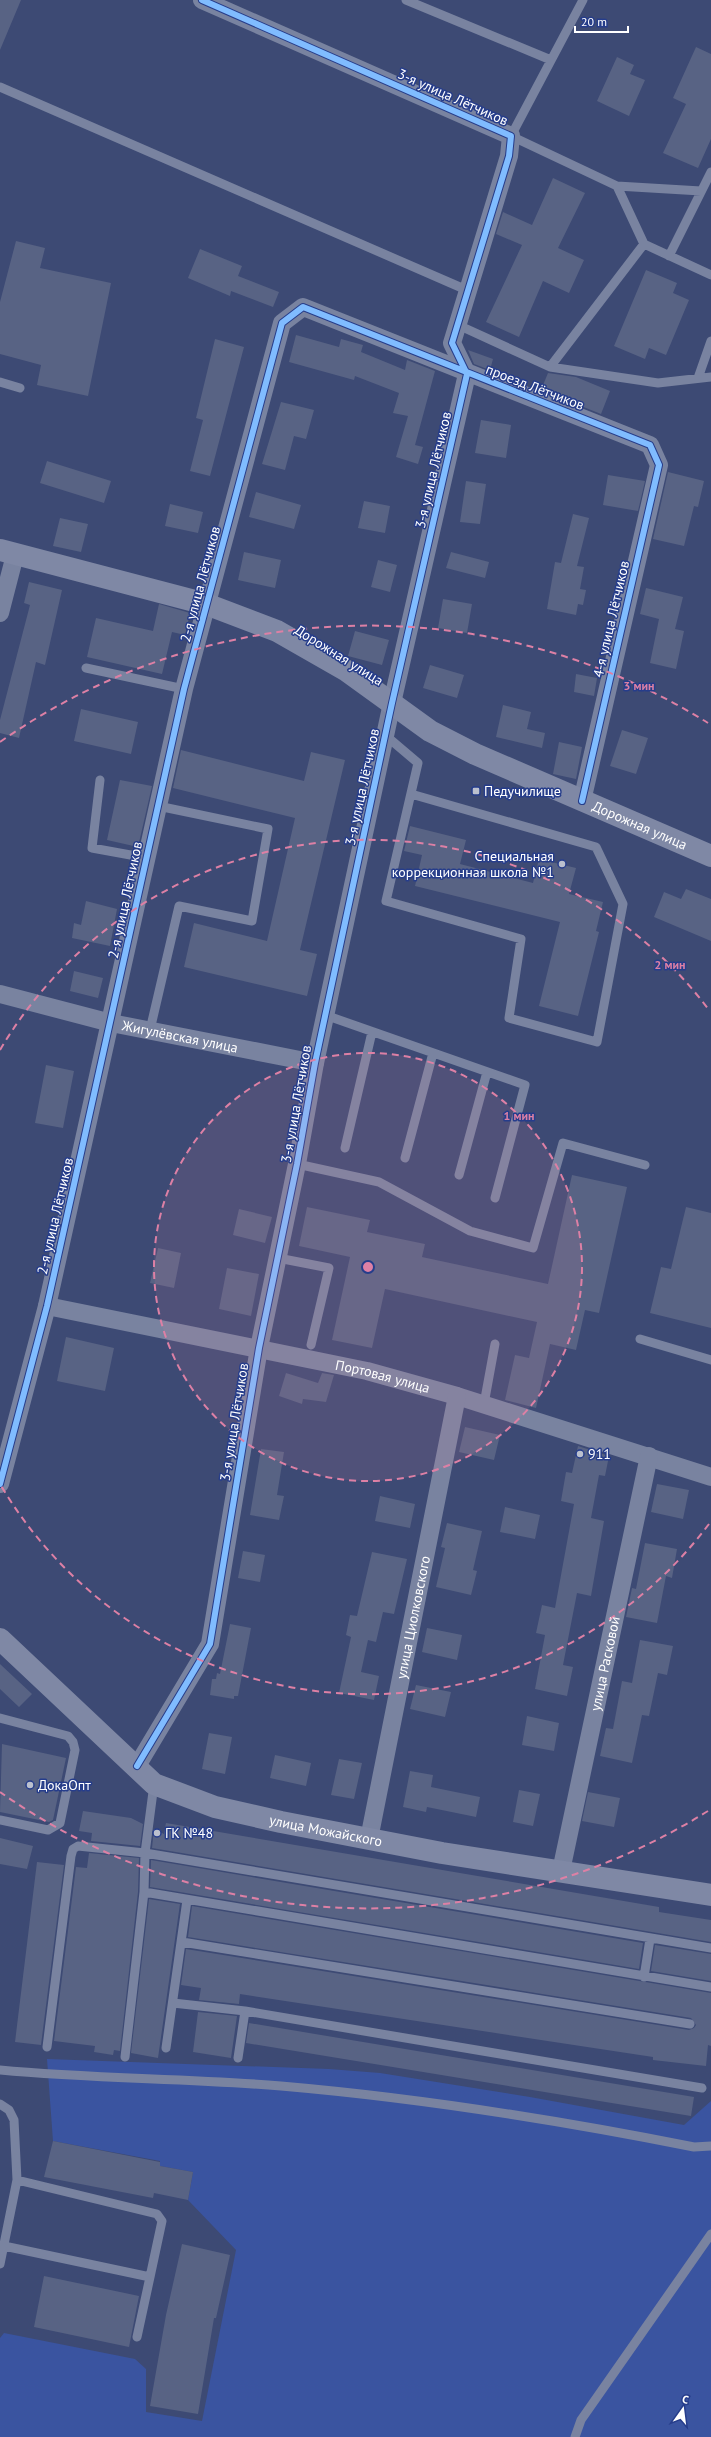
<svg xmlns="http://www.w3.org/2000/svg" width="711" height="2437" viewBox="0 0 711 2437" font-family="'PT Sans',sans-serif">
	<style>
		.green { fill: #3a54a0 }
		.building { fill: #586384 }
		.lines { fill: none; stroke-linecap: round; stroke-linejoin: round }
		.lane { stroke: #7983a0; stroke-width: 9 }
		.street { stroke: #7983a0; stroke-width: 18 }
		.secondary { stroke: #7f88a5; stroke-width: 22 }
		.cycleway-casing { stroke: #263d8b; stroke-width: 8 }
		.cycleway { stroke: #80bcff; stroke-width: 6 }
		.ring { fill: none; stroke: #dd80a5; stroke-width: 2; stroke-dasharray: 7 5 }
		.poi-dot { fill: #bbc0ce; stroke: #263d8b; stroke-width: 1.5 }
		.labels { text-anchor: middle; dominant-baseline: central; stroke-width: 3; stroke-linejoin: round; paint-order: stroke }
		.street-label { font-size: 14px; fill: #fff; stroke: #263d8b }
		.poi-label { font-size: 14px; fill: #fff; stroke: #263d8b; text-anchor: start }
		.centre { fill: #dd80a5; stroke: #263d8b; stroke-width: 2 }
		.ring-label { font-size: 12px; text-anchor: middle; font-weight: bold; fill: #dd80a5; stroke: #263d8b; stroke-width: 3; stroke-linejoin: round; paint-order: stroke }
	</style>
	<rect width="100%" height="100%" fill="#3d4a74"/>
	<path class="green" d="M47,2059L329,2069L380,2073L530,2097L684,2125L711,2101V2437H0V2338L4,2333L135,2359L146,2369V2412L202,2421L236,2250L188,2200L193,2172L160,2166V2161L53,2141Z"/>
	<path class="building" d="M0,0H21L0,50Z
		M696,47L711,54V139L698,168L663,153L686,104L673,98Z
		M617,57L634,65L630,74L645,80L629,116L597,101Z
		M553,178L585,193L558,248L584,260L569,293L543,281L519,337L486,322L522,245L496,234L503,212L532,225Z
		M16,241L45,248L40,268L111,283L88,396L37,385L41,365L0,354V302Z
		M200,249L242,266L238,276L279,292L273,307L231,291L230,296L188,278Z
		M646,270L677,283L673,293L689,300L666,355L649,348L645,359L614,346Z
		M296,335L339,347L341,339L363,345L361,352L405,370L407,360L435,371L415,445L423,447L418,464L396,457L408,416L393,413L399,393L355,376L354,380L289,362Z
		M215,339L244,347L210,476L190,471L203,420L196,418Z
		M468,350L493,359L490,370L474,364Z
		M548,373L576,377L610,391L601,414L541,390Z
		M281,402L314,410L306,439L294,436L285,470L262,464Z
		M481,420L511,425L506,458L475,453Z
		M47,461L111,481L104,503L40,483Z
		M668,472L704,481L698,507L694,506L684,546L653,539Z
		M608,475L645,481L638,511L603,505Z
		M466,481L486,484L480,524L460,522Z
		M256,492L301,505L294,529L249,517Z
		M364,501L390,506L385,533L358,528Z
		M170,504L203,512L198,533L165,526Z
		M573,514L589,518L577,566L584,567L580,589L586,590L583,605L578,604L576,615L547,609L555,562L561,563Z
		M60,518L88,524L81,552L53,546Z
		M244,552L281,560L275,588L238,580Z
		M451,552L489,562L485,578L446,568Z
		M378,560L397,565L390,592L371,587Z
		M29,582L62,590L45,665L36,662L19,738L0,733V720L30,605L24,603Z
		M646,588L683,597L675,629L684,631L676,669L650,663L659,619L640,614Z
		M443,599L472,604L467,633L438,628Z
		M159,604L190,613L185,635L172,632L162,674L87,657L96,618L153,631Z
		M355,631L389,640L382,665L348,656Z
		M430,665L464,675L457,698L423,688Z
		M576,674L597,678L594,696L574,692Z
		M503,705L531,712L527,729L545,733L542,748L496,737Z
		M81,709L138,722L131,754L74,741Z
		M622,730L648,738L636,774L610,766Z
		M559,742L582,747L576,779L553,774Z
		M181,750L304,781L311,752L345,760L300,950L317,954L307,996L184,967L194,923L267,941L295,818L173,788Z
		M120,780L152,786L138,847L107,840Z
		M410,826L466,840L460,864L533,883L539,859L576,868L569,894L603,902L596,931L599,932L578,1016L539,1006L560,922L415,886L422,855L404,851Z
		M686,889L711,899V941L654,917L664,892L681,899Z
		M86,901L117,909L110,946L72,938L74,923L81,925Z
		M74,971L103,978L98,998L70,991Z
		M46,1065L74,1071L63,1128L35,1123Z
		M572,1175L627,1187L599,1313L585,1310L576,1350L550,1344L536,1408L505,1400L515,1355L529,1358L537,1322L385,1289L372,1348L332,1340L350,1257L299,1246L307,1207L370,1220L367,1232L425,1244L422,1257L548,1284Z
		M686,1207L711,1213V1328L650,1313L661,1267L671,1269Z
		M239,1209L272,1217L265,1243L233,1235Z
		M158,1248L181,1253L174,1288L150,1283Z
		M227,1268L259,1274L251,1316L219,1309Z
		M66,1337L114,1348L105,1391L57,1381Z
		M286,1373L318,1383L322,1373L334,1375L326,1402L303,1399L302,1404L279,1396Z
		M465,1427L500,1435L494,1460L459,1452Z
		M578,1446L609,1456L605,1476L599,1475L591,1518L604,1521L591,1596L577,1593L563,1665L573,1667L567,1696L535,1689L545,1635L536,1633L542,1605L555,1608L574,1504L561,1501L566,1472L572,1473Z
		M261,1449L284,1452L277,1495L284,1496L279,1520L250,1515Z
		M657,1484L689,1490L683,1519L651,1512Z
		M380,1496L415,1504L410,1528L375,1521Z
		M505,1507L540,1515L535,1539L500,1532Z
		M447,1523L482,1531L473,1570L477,1571L471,1595L436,1587L445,1548L441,1547Z
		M645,1543L677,1549L672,1578L666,1576L657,1623L626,1617L632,1588L636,1589Z
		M243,1551L265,1555L260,1582L238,1578Z
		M372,1552L407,1559L394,1614L383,1612L376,1642L368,1640L361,1672L379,1676L374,1700L339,1693L351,1637L346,1635L350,1615L357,1616Z
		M230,1624L251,1628L238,1696H234V1699L210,1695L212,1679H216L217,1673L220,1674Z
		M427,1628L462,1635L457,1660L422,1652Z
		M640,1640L673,1646L667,1675L658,1673L649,1716L642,1715L632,1763L600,1756L606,1728L613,1729L622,1681L632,1683Z
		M0,1664L32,1694L19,1707L0,1689Z
		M416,1685L451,1692L445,1717L410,1709Z
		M527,1716L559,1723L554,1751L522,1745Z
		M209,1733L232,1737L225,1774L202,1769Z
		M2,1744L66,1758L53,1820L49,1822L0,1812Z
		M275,1755L311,1763L306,1786L270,1778Z
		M339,1759L362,1763L354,1799L331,1795Z
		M410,1771L433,1775L431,1787L480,1797L476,1817L427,1807L426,1812L403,1807Z
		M519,1790L540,1794L533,1826L513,1822Z
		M588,1792L620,1798L614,1827L582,1821Z
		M83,1811L131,1818L143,1824L140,1846L91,1841L92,1833L79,1831Z
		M166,1823L659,1907V1912L711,1920V1942L152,1848L154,1829L164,1834Z
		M0,1838L33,1846L27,1869L0,1864Z
		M89,1853L139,1858L138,1892L120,2051L114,2050L113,2055L94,2052L95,2046L54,2041L76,1867L87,1868Z
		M151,1860L643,1943L639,1969L150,1887Z
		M37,1862L64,1865L41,2045L15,2042Z
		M149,1899L180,1904L158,2058L131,2053Z
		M192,1906L711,1993V2046L708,2045L706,2066L653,2060V2057L240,1994L239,2004L199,2000L201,1988L181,1985L186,1949L689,2030L694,2028L696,2025L691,2018L188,1937Z
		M655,1945L711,1954V1981L651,1971Z
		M198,2012L237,2016L231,2058L193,2052Z
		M249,2023L694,2097L691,2116L246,2043Z
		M53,2141L160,2162V2166L193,2172L188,2200L154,2193L153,2198L44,2177Z
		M182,2244L230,2255L216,2318H214L198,2414L150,2406L166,2315Z
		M44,2276L139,2296L129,2347L34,2327Z"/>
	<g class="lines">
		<path class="lane" d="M406,0L551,60
			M583,0L511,136L617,186L644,244
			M0,87L469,291
			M617,186L701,191
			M669,256L711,172
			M458,325L550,367L658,383L711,377
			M550,367L644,244L711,275
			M698,378L711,341
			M0,382L20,388
			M86,668L184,689
			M385,735L418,763L386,901L521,939L509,1018L597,1042L623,904L596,847L411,794
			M100,780L92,848L147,858
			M325,1015L525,1085L495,1198
			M150,1030L179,906L252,921L268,829L158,806
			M345,1148L372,1032
			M405,1158L433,1053
			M297,1164L379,1182L470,1231L533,1248L563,1143L645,1165
			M459,1175L487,1072
			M278,1258L329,1268L311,1345
			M640,1339L711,1360
			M484,1404L495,1344
			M0,1718L68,1736L73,1742L75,1750L60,1823L48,1830L0,1820
			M154,1784L145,1853L144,1892L711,1987
			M182,1942L690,2024
			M644,1977L650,1939
			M173,2003L245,2011L702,2088
			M47,2047L71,1856L73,1849L78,1846L145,1853L711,1948
			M166,2048L187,1900
			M125,2057L144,1892
			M238,2058L245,2011
			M0,2070C93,2079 187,2078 281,2086C420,2098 558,2120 694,2147L711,2146
			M0,2104L9,2110L14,2120L17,2180L0,2264
			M17,2180L157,2214L162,2221L150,2277
			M4,2246L150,2277L137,2337
			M575,2437L581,2420L711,2234"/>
		<g class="street">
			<path d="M0,613L15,555"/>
			<path id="s1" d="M0,994L111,1023L315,1063"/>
			<path id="s2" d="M47,1306L367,1371L457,1396L711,1477"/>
			<path d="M0,1484L47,1306L184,689L282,323L303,307L650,445L659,465L582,801"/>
			<path d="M137,1766L210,1644L259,1348L297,1164L315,1063L392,703L467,374L452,343L509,156L511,136L202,0"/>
			<path id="s3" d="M369,1839L457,1396"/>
			<path id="s4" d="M561,1871L649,1456"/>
		</g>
		<g class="secondary">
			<path id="s5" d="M0,550L206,604L277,631L347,671L430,731L475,754L711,856"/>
			<path id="s6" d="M0,1639L154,1784L215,1807L281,1822L442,1853L711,1895"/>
		</g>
		<defs>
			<path id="cycleway" d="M0,1484L47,1306L184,689L282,323L303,307L650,445L659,465L582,801
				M137,1766L210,1644L259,1348L297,1164L315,1063L392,703L467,374L452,343L509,156L511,136L202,0"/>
		</defs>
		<use href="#cycleway" class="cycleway-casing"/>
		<use href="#cycleway" class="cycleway"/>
	</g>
	<circle cx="368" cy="1267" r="214" fill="#dd80a5" fill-opacity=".12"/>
	<g class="ring">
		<circle cx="368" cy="1267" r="214"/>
		<path d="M709 1524A427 427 0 0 1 0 1484M0 1050A427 427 0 0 1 709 1010"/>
		<path d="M708 1811A641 641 0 0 1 0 1792M0 742A641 641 0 0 1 708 723"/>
	</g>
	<g class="poi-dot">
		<rect x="472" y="787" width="8" height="8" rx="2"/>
		<circle cx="562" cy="864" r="4"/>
		<circle cx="580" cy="1454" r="4"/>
		<circle cx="30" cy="1785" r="4"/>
		<circle cx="157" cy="1833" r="4"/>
	</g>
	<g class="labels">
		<g class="street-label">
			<text transform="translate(453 97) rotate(24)">3-я улица Лётчиков</text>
			<text transform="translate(535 387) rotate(21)">проезд Лётчиков</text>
			<text transform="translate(433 470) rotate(-77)">3-я улица Лётчиков</text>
			<text transform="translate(200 584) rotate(-75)">2-я улица Лётчиков</text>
			<text transform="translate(611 619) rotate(-77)">4-я улица Лётчиков</text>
			<text transform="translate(339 655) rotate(32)">Дорожная улица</text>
			<text transform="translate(362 787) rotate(-78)">3-я улица Лётчиков</text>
			<text stroke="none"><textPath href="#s5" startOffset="702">Дорожная улица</textPath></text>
			<text transform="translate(125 900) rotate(-78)">2-я улица Лётчиков</text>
			<text stroke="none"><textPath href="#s1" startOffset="185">Жигулёвская улица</textPath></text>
			<text transform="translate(296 1104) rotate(-80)">3-я улица Лётчиков</text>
			<text transform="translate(55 1216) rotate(-77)">2-я улица Лётчиков</text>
			<text stroke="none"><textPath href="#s2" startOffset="343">Портовая улица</textPath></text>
			<text transform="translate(234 1422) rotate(-81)">3-я улица Лётчиков</text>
			<text stroke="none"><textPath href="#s3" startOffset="226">улица Циолковского</textPath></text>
			<text stroke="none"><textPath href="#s4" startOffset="212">улица Расковой</textPath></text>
			<text stroke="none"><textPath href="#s6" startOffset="390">улица Можайского</textPath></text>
		</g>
		<g class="poi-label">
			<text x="484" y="791">Педучилище</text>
			<text x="554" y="856" text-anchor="end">Специальная<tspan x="554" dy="16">коррекционная школа №1</tspan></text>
			<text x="588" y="1454">911</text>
			<text x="38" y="1785">ДокаОпт</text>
			<text x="165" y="1833">ГК №48</text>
		</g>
	</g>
	<circle cx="368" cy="1267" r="6" class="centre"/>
	<g class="ring-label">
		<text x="639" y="690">3 мин</text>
		<text x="670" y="969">2 мин</text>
		<text x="519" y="1120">1 мин</text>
	</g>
	<g transform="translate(683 2409) rotate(14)" stroke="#263d8b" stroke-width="3" paint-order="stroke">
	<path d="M0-3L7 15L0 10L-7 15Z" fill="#ffffff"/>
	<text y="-6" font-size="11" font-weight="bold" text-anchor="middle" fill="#ffffff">С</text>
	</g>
	<path d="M575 26v6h53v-6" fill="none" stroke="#ffffff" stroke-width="2"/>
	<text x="581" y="26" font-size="12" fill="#ffffff" stroke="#263d8b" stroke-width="3" paint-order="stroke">20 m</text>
</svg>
